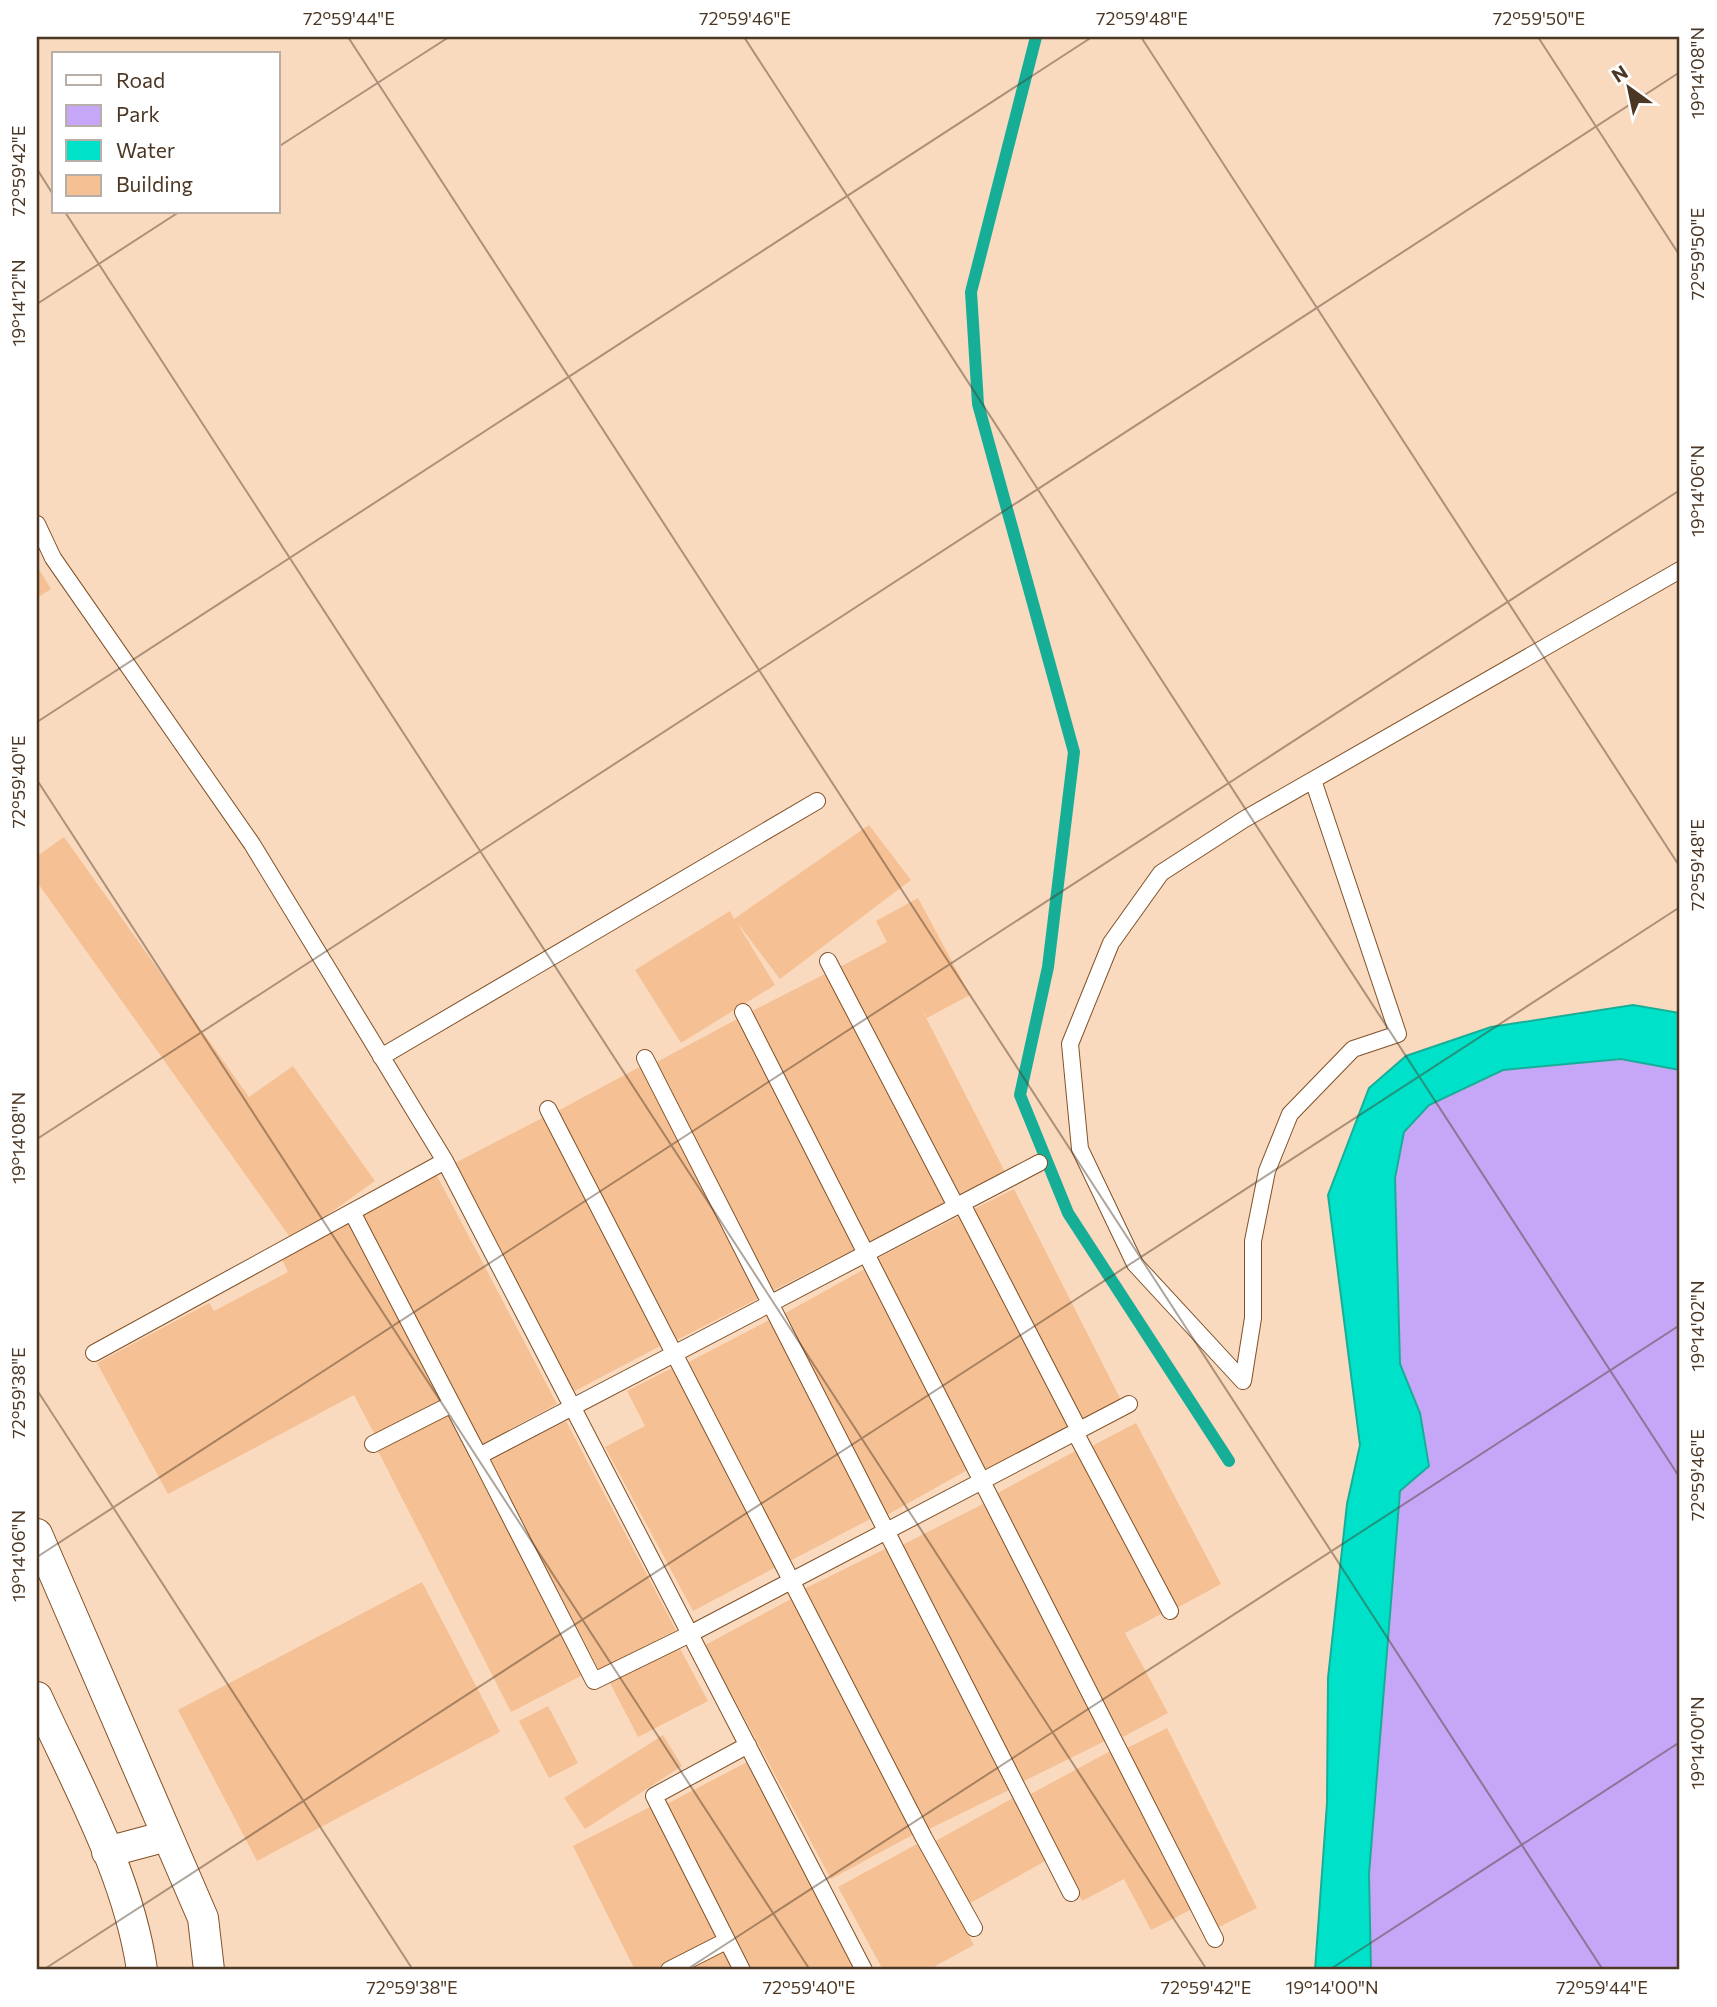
<svg xmlns="http://www.w3.org/2000/svg" width="1717" height="2007" viewBox="0 0 1717 2007" font-family="Commissioner,sans-serif">
	<style>
		.green { fill: #c6a6f7 }
		.water { fill: #00e1c9; stroke: #17ae98; stroke-width: 2 }
		.lines { fill: none; stroke-linecap: round; stroke-linejoin: round }
		.stream { stroke: #17ae98; stroke-width: 12 }
		.building { fill: #f5c093 }
		.service-casing { stroke: #805126; stroke-width: 18 }
		.minor-casing { stroke: #805126; stroke-width: 32 }
		.service { stroke: #fff; stroke-width: 16 }
		.minor { stroke: #fff; stroke-width: 30 }
		.ticks { fill: none; stroke: #4c3724; stroke-width: 2; stroke-opacity: 0.45 }
		.neatline { fill: none; stroke: #4c3724; stroke-width: 2.5 }
		.ticks-label { font-size: 18px; text-anchor: middle; fill: #4c3724 }
	</style>
	<rect width="100%" height="100%" fill="#fadabf"/>
	<path class="green" d="M1621,1059L1680,1070V1970H1371L1369,1874L1400,1491L1429,1466L1420,1413L1400,1365L1395,1178L1404,1133L1429,1105L1503,1070Z"/>
	<path class="water" d="M1633,1005L1680,1013V1070L1621,1059L1503,1070L1429,1105L1404,1132L1395,1178L1400,1364L1420,1413L1429,1466L1400,1491L1369,1874L1371,1970H1315L1327,1803L1328,1678L1347,1504L1360,1445L1328,1195L1369,1088L1406,1056L1491,1027Z"/>
	<g class="lines">
		<path class="stream" d="M1036,37L971,292L978,404L1074,752L1048,967L1020,1095L1068,1213L1229,1461"/>
	</g>
	<path class="building" d="M37,566L51,589L37,598Z
		M869,825L911,880L780,979L736,921L775,985L681,1043L635,970L730,911L734,919Z
		M64,837L249,1097L293,1066L375,1181L292,1240L37,882V856Z
		M918,898L970,995L927,1018L920,1006L1005,1172L956,1197L838,968L887,942L876,921Z
		M829,972L948,1201L864,1245L748,1013Z
		M741,1017L857,1248L770,1292L653,1064Z
		M643,1065L763,1296L671,1343L554,1113Z
		M546,1116L664,1344L573,1392L455,1163Z
		M436,1174L557,1404L477,1447L356,1217Z
		M1014,1189L1122,1402L1077,1424L970,1211Z
		M964,1214L1074,1425L982,1472L874,1260Z
		M353,1218L449,1399L376,1437L354,1395L168,1494L97,1363L209,1303L214,1311L288,1272L281,1257Z
		M868,1267L971,1468L887,1515L780,1316Z
		M771,1319L876,1516L786,1563L685,1364Z
		M672,1368L778,1566L693,1611L605,1447L645,1426L627,1391Z
		M450,1411L583,1675L511,1712L377,1449Z
		M566,1421L676,1630L599,1670L490,1461Z
		M1136,1423L1221,1584L1175,1609L1090,1447Z
		M1079,1449L1165,1612L1125,1633L1168,1713L1123,1737L994,1495Z
		M985,1503L1105,1741L1022,1782L902,1545Z
		M891,1546L1011,1789L923,1832L804,1589Z
		M422,1582L500,1732L257,1861L178,1710Z
		M791,1599L916,1833L831,1879L705,1645Z
		M676,1641L708,1701L638,1737L607,1677Z
		M548,1706L578,1763L549,1778L519,1721Z
		M1167,1728L1257,1908L1215,1929L1125,1749Z
		M663,1735L682,1766L585,1829L564,1798Z
		M1114,1749L1198,1906L1151,1930L1124,1879L1082,1901L1027,1796Z
		M747,1762L857,1970H749L663,1806Z
		M1013,1798L1047,1860L967,1905L932,1843Z
		M654,1805L720,1937L655,1970H635L573,1846Z
		M919,1843L974,1945L935,1966L938,1970H883L838,1887Z
		M723,1948L735,1970H681Z"/>
	<g class="lines">
		<defs>
			<path id="service" d="M37,524L53,558L252,844L445,1161L864,1970
				M1313,780L1398,1034L1353,1049L1290,1114L1267,1171L1253,1241V1318L1243,1381L1135,1264L1080,1149L1070,1044L1111,943L1161,873L1243,820L1680,570
				M828,961L956,1206
				M743,1012L1215,1939
				M381,1057L817,801
				M645,1058L1071,1893
				M548,1109L924,1838L974,1928
				M1039,1163L479,1456L594,1681L690,1634L1129,1404
				M962,1204L1079,1430
				M352,1212L479,1456
				M94,1353L445,1161
				M1075,1432L1170,1611
				M373,1444L452,1404
				M669,1970L726,1941
				M742,1970L654,1796L748,1745"/>
			<path id="minor" d="M37,1534L203,1918L209,1970
				M37,1697C77,1785 128,1874 142,1970
				M107,1852L167,1836"/>
		</defs>
		<use href="#service" class="service-casing"/>
		<use href="#minor" class="minor-casing"/>
		<use href="#service" class="service"/>
		<use href="#minor" class="minor"/>
	</g>
	<path class="ticks" d="M348,37L1603,1970M744,37L1680,1478M1141,37L1680,867M1538,37L1680,256M278,147L449,37M37,169L54,196M65,212L1207,1970M37,304L179,212M37,722L1092,37M37,780L810,1970M37,1139L1680,72M37,1390L413,1970M37,1557L1680,490M43,1970L1680,907M686,1970L1680,1325M1329,1970L1680,1742"/>
	<rect width="1717" height="2007" fill="none" stroke="#ffffff" stroke-width="77"/>
	<rect x="52" y="52" width="228" height="161" fill="#ffffff" stroke="#b7afa7" stroke-width="2"/>
	<rect x="66" y="75" width="35" height="10" fill="#ffffff" stroke="#b7afa7" stroke-width="2"/>
	<text x="116" y="88" font-size="21" fill="#4c3724">Road</text>
	<rect x="66" y="105" width="35" height="21" fill="#c6a6f7" stroke="#b7afa7" stroke-width="2"/>
	<text x="116" y="122" font-size="21" fill="#4c3724">Park</text>
	<rect x="66" y="140" width="35" height="21" fill="#00e1c9" stroke="#b7afa7" stroke-width="2"/>
	<text x="116" y="158" font-size="21" fill="#4c3724">Water</text>
	<rect x="66" y="175" width="35" height="21" fill="#f5c093" stroke="#b7afa7" stroke-width="2"/>
	<text x="116" y="192" font-size="21" fill="#4c3724">Building</text>
	<g transform="translate(1629 88) rotate(327)" stroke="#ffffff" stroke-width="5" paint-order="stroke">
	<path d="M0-5L12 26L0 18L-12 26Z" fill="#4c3724"/>
	<text y="-10" font-size="19" font-weight="bold" text-anchor="middle" fill="#4c3724">N</text>
	</g>
	<rect x="38" y="38" width="1640" height="1930" class="neatline"/>
	<g class="ticks-label">
		<text x="349" y="25">72°59'44"E</text>
		<text x="745" y="25">72°59'46"E</text>
		<text x="1142" y="25">72°59'48"E</text>
		<text x="1539" y="25">72°59'50"E</text>
		<text transform="translate(1698 73) rotate(-90)" y="6">19°14'08"N</text>
		<text transform="translate(19 171) rotate(-90)" y="6">72°59'42"E</text>
		<text transform="translate(1698 254) rotate(-90)" y="6">72°59'50"E</text>
		<text transform="translate(19 303) rotate(-90)" y="6">19°14'12"N</text>
		<text transform="translate(1698 491) rotate(-90)" y="6">19°14'06"N</text>
		<text transform="translate(19 782) rotate(-90)" y="6">72°59'40"E</text>
		<text transform="translate(1698 865) rotate(-90)" y="6">72°59'48"E</text>
		<text transform="translate(19 1138) rotate(-90)" y="6">19°14'08"N</text>
		<text transform="translate(1698 1326) rotate(-90)" y="6">19°14'02"N</text>
		<text transform="translate(19 1393) rotate(-90)" y="6">72°59'38"E</text>
		<text transform="translate(1698 1475) rotate(-90)" y="6">72°59'46"E</text>
		<text transform="translate(19 1556) rotate(-90)" y="6">19°14'06"N</text>
		<text transform="translate(1698 1743) rotate(-90)" y="6">19°14'00"N</text>
		<text x="412" y="1994">72°59'38"E</text>
		<text x="809" y="1994">72°59'40"E</text>
		<text x="1206" y="1994">72°59'42"E</text>
		<text x="1332" y="1994">19°14'00"N</text>
		<text x="1602" y="1994">72°59'44"E</text>
	</g>
</svg>
